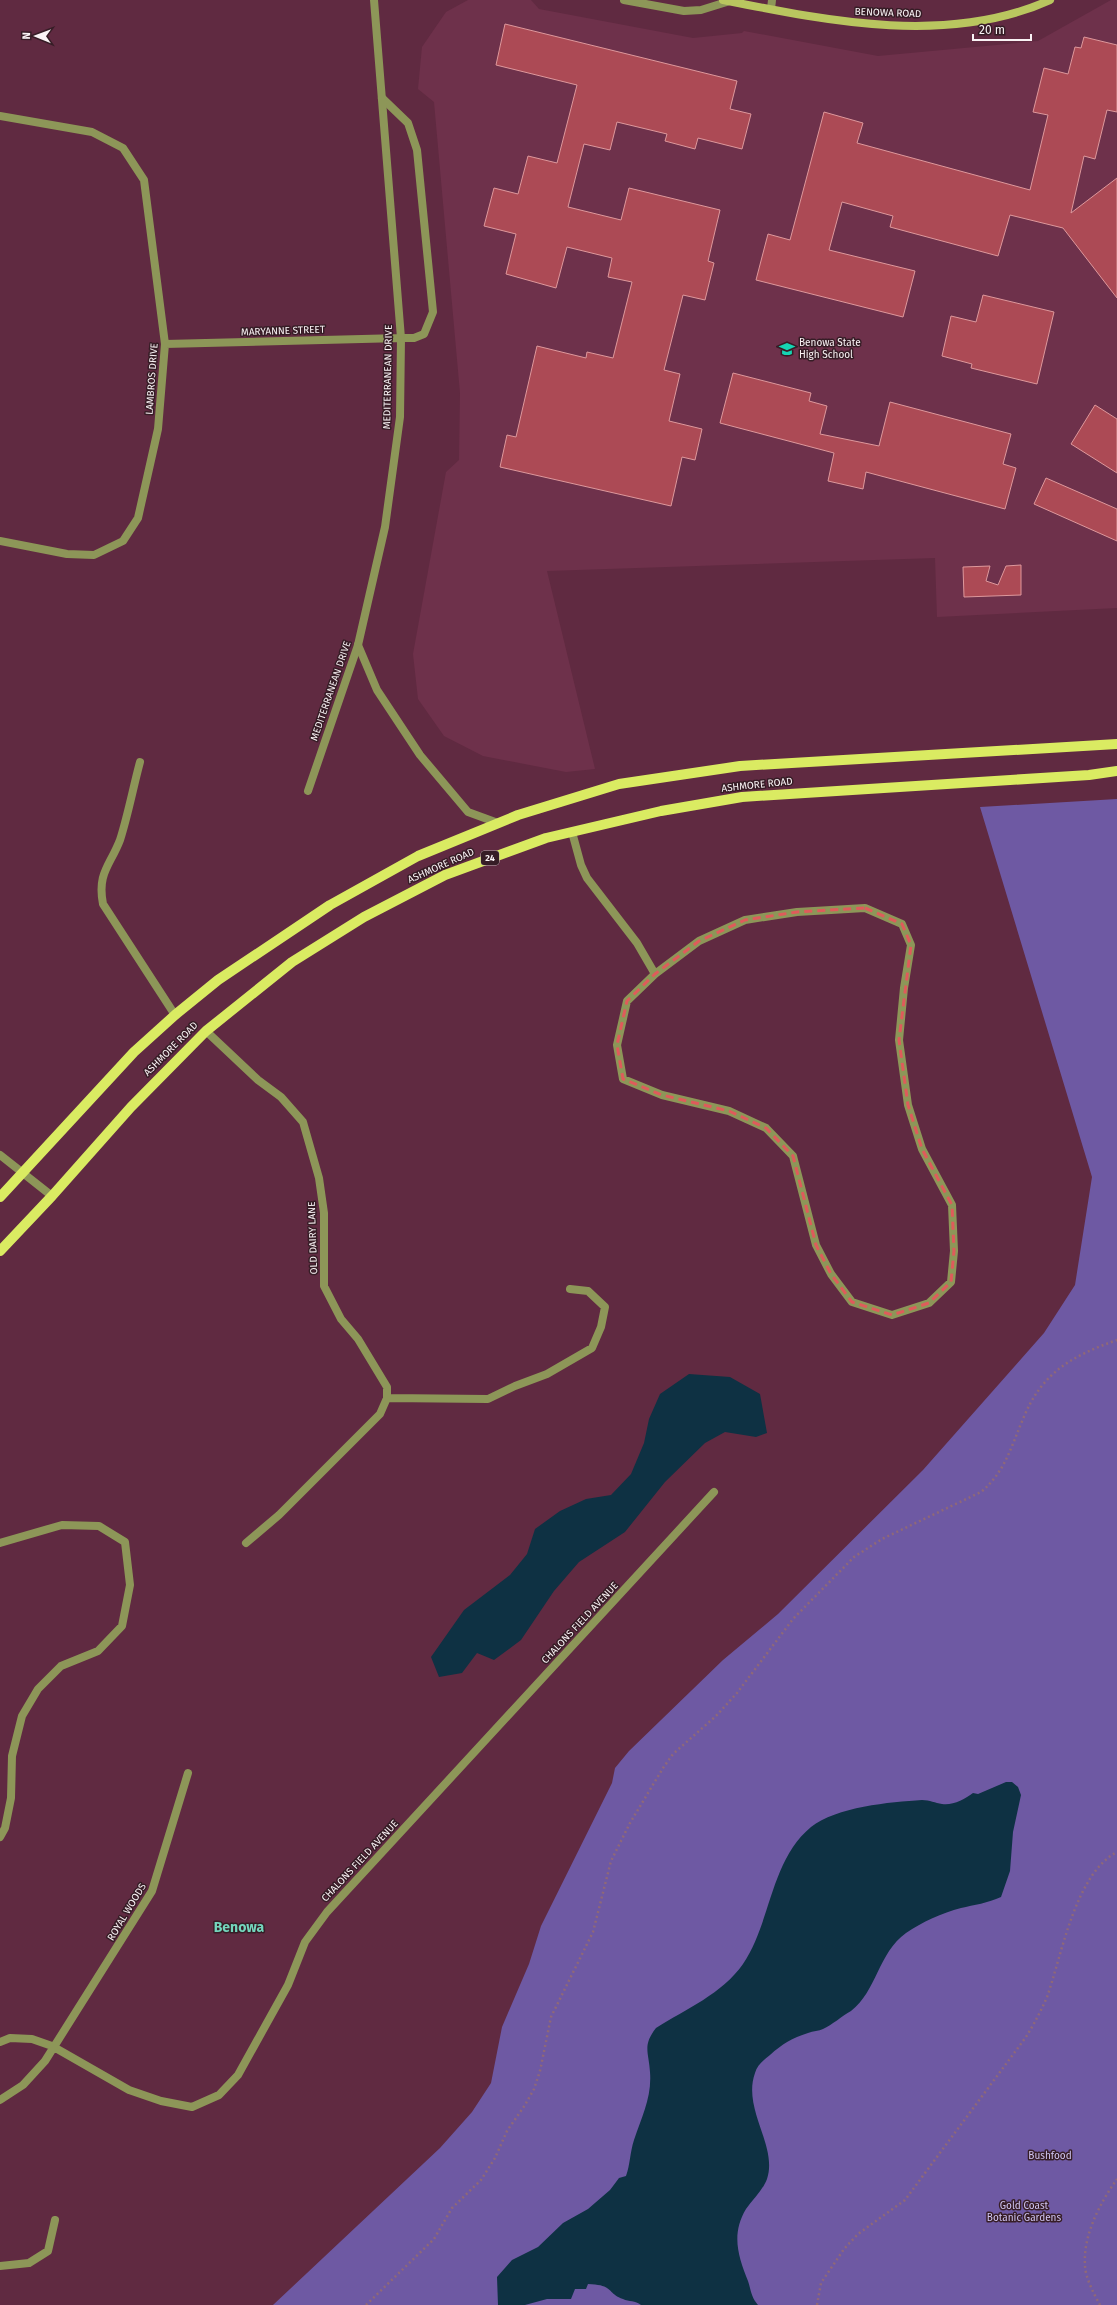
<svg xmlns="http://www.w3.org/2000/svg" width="1117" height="2305" viewBox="0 0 1117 2305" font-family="'Fira Sans',sans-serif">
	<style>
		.built { fill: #6e314b }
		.green { fill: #6e59a3 }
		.water { fill: #0e3143 }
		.building { fill: #ac4a55; stroke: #de989c }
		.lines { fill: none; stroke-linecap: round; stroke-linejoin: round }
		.path { stroke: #8f6878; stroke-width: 2.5; stroke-dasharray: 2 3; stroke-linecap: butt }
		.lane { stroke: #8d9658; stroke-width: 8 }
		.street { stroke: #8d9658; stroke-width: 8 }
		.secondary { stroke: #b9c65f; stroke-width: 8 }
		.primary { stroke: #daeb62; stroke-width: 10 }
		.marked { fill: none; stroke: #df5b5b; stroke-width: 3; stroke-dasharray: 8 5; stroke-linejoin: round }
		.labels { text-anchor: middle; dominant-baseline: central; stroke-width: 3; stroke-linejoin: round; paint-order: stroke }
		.shield { fill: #361d26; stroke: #bfb3b7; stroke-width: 1 }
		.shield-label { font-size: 9px; font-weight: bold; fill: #faf3f5 }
		.street-label { font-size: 10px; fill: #faf3f5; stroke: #361d26 }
		.poi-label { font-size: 10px; fill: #faf3f5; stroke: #361d26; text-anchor: start }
		.park-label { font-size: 10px; fill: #d0c5f3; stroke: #361d26 }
		.district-label { font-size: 14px; font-weight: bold; fill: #74d6bd; stroke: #361d26 }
	</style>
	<rect width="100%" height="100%" fill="#602a41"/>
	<path class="built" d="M468,0H531L539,9L693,38L742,33L744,31L878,56L1038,41L1111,0H1117V608L937,617L935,558L547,571L595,769L566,772L483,756L444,736L418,699L413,654L446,472L459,460L460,393L434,102L418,89L422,47L446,12Z"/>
	<path class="green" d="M1117,799V2305H273L440,2148L472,2112L491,2083L502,2027L529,1964L541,1926L612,1783L615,1768L629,1751L723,1660L778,1614L923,1470L1044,1333L1075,1285L1092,1177L980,807Z"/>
	<path class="water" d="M689,1374L730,1377L760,1394L767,1433L756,1437L725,1432L705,1443L665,1482L625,1532L579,1562L554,1591L521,1640L494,1660L477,1653L462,1673L439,1677L431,1657L464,1610L510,1575L527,1554L535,1529L560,1511L586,1499L611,1495L631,1474L644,1443L649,1419L660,1394Z
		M1006,1782H1012L1018,1787L1021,1795L1013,1832L1010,1871L1001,1897C988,1903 974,1905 961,1908C942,1913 922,1922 906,1933C878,1953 877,1991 851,2011C842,2016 832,2025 823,2029C819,2031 813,2031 808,2033C792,2038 782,2044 770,2055C764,2060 757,2065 755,2073C742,2109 778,2146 767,2179C763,2190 753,2199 746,2209C731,2234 738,2256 748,2281C751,2290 751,2297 758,2305H641C635,2300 629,2302 623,2299C606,2293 615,2285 588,2284L586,2289H575L571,2299H547L525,2305H498L497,2277L512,2260L538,2247L563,2223L588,2209L610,2190L619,2178L626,2176C630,2165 630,2152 634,2140C642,2116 652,2097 650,2072C649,2052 642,2046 656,2028C686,2009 722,1994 743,1964C771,1923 770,1861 811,1827C836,1807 890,1802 922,1800C930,1800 935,1803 942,1804C952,1806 965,1799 973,1793L978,1794Z"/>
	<path class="building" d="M505,24L737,81L730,109L751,114L742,149L698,138L695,149L665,141L667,134L617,122L610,150L584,144L568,207L621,220L629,188L720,210L708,261L714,263L705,300L683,295L664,370L680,374L669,421L702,429L695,460L682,457L671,506L500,467L507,435L516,437L537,346L586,358L587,352L613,358L632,282L608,277L612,258L567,247L556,288L506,274L516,234L484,226L494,188L518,194L528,156L557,163L577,85L496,65Z
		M1084,37L1117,45V112L1107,110L1095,159L1084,156L1071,213L1117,178V298L1063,228L1010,215L998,256L890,227L893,216L842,202L829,250L915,271L903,317L756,280L768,234L790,240L824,112L863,123L857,143L1030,190L1048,115L1033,112L1044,68L1068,74L1075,47L1081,48Z
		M983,295L1054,312L1037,384L971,368L972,364L942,356L951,316L976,322Z
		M733,373L811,393L809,401L827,406L820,434L879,446L890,402L1011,434L1003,464L1016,468L1005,509L866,472L863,489L828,481L834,453L720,423Z
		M1095,405L1117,419V473L1071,444Z
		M1046,478L1117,509V541L1034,504Z
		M1021,565V595L964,597L963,567L990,566L986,581L998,585L1006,566Z"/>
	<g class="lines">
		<path class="path" d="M366,2305L434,2239L452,2208L481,2180L495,2158L507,2131L525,2105L534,2089L540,2071L551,2017L593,1932L611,1861L630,1823L663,1768L673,1754L716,1716L737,1693L793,1619L854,1557L882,1539L981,1492C1005,1472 1011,1447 1023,1419C1042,1372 1072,1356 1117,1340
			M817,2305L821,2283L844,2249L858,2234L905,2200L1026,2037C1034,2024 1041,2011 1047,1997C1062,1955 1075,1874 1117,1852
			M1100,2305C1094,2294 1085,2277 1085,2265C1083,2235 1100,2203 1117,2179"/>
		<path class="lane" d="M624,0L684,11L701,10L730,1
			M382,98L408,123L417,150L433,312L424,334L414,338H401
			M358,645L377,690L420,755L468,812L498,823"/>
		<path class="street" d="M771,9L772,0
			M0,116L92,132L123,148L144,180L165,344L158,429L138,518L123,541L94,555L67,554L0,541
			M165,344L401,338
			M140,762C133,788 128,815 120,840C110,866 97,873 103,904L175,1015
			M308,791L358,645L385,527L400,417L401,338L374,0
			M572,832L581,865L587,878L637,943L655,974L627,1001L617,1045L623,1079L662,1095L729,1111L766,1128L793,1156L816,1245L831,1274L852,1302L892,1315L929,1303L951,1282L954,1251L952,1205L922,1149L908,1105L899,1040L904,988L911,945L902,924L865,908L797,912L745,920L699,941L655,974
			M206,1031L258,1080L281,1097L303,1122L319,1178L324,1213V1286L341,1319L358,1339L387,1387V1398L380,1414L279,1515L246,1543
			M0,1155L52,1196
			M387,1398L488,1399L515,1386L547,1374L592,1348L601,1327L605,1307L588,1291L570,1289
			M0,1543L62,1525L99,1526L125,1542L130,1585L122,1626L98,1651L61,1666L38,1689L22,1716L12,1756L11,1798L5,1828L0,1837
			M0,2042L10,2038L32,2039L52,2046L129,2090L161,2101L192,2107L219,2095L238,2075L288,1985L305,1942L327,1912L714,1492
			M0,2100L23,2085L45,2061L152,1891L188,1773
			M0,2266L29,2263L48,2251L55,2220"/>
		<path class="secondary" d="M723,0C828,21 949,46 1050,0"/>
		<path class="primary" d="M0,1197L134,1052L175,1015L218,980L330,905L418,856L518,815L619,784L740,766L1117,744
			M0,1251L52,1196L131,1107L206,1031L292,962L364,917L445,875L546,838L661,811L742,797L1089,775L1117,771"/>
	</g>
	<path class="marked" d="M865,908L902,924L911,945L899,1040L908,1105L922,1149L952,1205L954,1251L951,1282L929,1303L892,1315L852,1302L831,1274L816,1245L793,1156L766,1128L729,1111L662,1095L623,1079L617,1045L627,1001L655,974L699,941L745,920L797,912Z"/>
	<defs>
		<symbol id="school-bare" viewBox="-9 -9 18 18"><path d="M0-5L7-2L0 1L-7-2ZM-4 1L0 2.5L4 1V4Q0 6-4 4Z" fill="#15d5b3" stroke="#361d26" stroke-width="2.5" paint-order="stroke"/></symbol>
	</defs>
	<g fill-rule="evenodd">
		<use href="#school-bare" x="776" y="338" width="22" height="22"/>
	</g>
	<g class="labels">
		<rect class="shield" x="481" y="851" width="18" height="14" rx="3"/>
		<g class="shield-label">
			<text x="490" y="858">24</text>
		</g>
		<g class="street-label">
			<text transform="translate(888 13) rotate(2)">BENOWA ROAD</text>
			<text transform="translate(283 331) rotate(-2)">MARYANNE STREET</text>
			<text transform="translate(388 377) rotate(-89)">MEDITERRANEAN DRIVE</text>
			<text transform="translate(152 379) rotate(-86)">LAMBROS DRIVE</text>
			<text transform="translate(331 691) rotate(-71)">MEDITERRANEAN DRIVE</text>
			<text transform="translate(757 785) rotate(-6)">ASHMORE ROAD</text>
			<text transform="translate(441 866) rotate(-24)">ASHMORE ROAD</text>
			<text transform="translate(171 1049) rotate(-45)">ASHMORE ROAD</text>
			<text transform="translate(313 1238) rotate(-92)">OLD DAIRY LANE</text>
			<text transform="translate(580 1623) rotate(-47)">CHALONS FIELD AVENUE</text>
			<text transform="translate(360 1861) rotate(-47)">CHALONS FIELD AVENUE</text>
			<text transform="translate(127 1912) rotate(-59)">ROYAL WOODS</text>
		</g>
		<g class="poi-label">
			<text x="799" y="343">Benowa State<tspan x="799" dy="12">High School</tspan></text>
		</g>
		<g class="park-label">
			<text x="1050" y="2156">Bushfood</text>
			<text x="1024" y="2206">Gold Coast<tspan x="1024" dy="12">Botanic Gardens</tspan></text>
		</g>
		<g class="district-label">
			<text x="239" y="1927">Benowa</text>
		</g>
	</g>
	<g transform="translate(36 36) rotate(271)" stroke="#361d26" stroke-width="3" paint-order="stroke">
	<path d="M0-3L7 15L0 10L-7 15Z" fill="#faf3f5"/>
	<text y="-6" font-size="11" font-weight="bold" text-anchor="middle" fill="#faf3f5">N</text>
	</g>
	<path d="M973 34v6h58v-6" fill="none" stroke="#faf3f5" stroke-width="2"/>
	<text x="979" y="34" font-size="12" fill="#faf3f5" stroke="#361d26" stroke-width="3" paint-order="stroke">20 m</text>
</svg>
